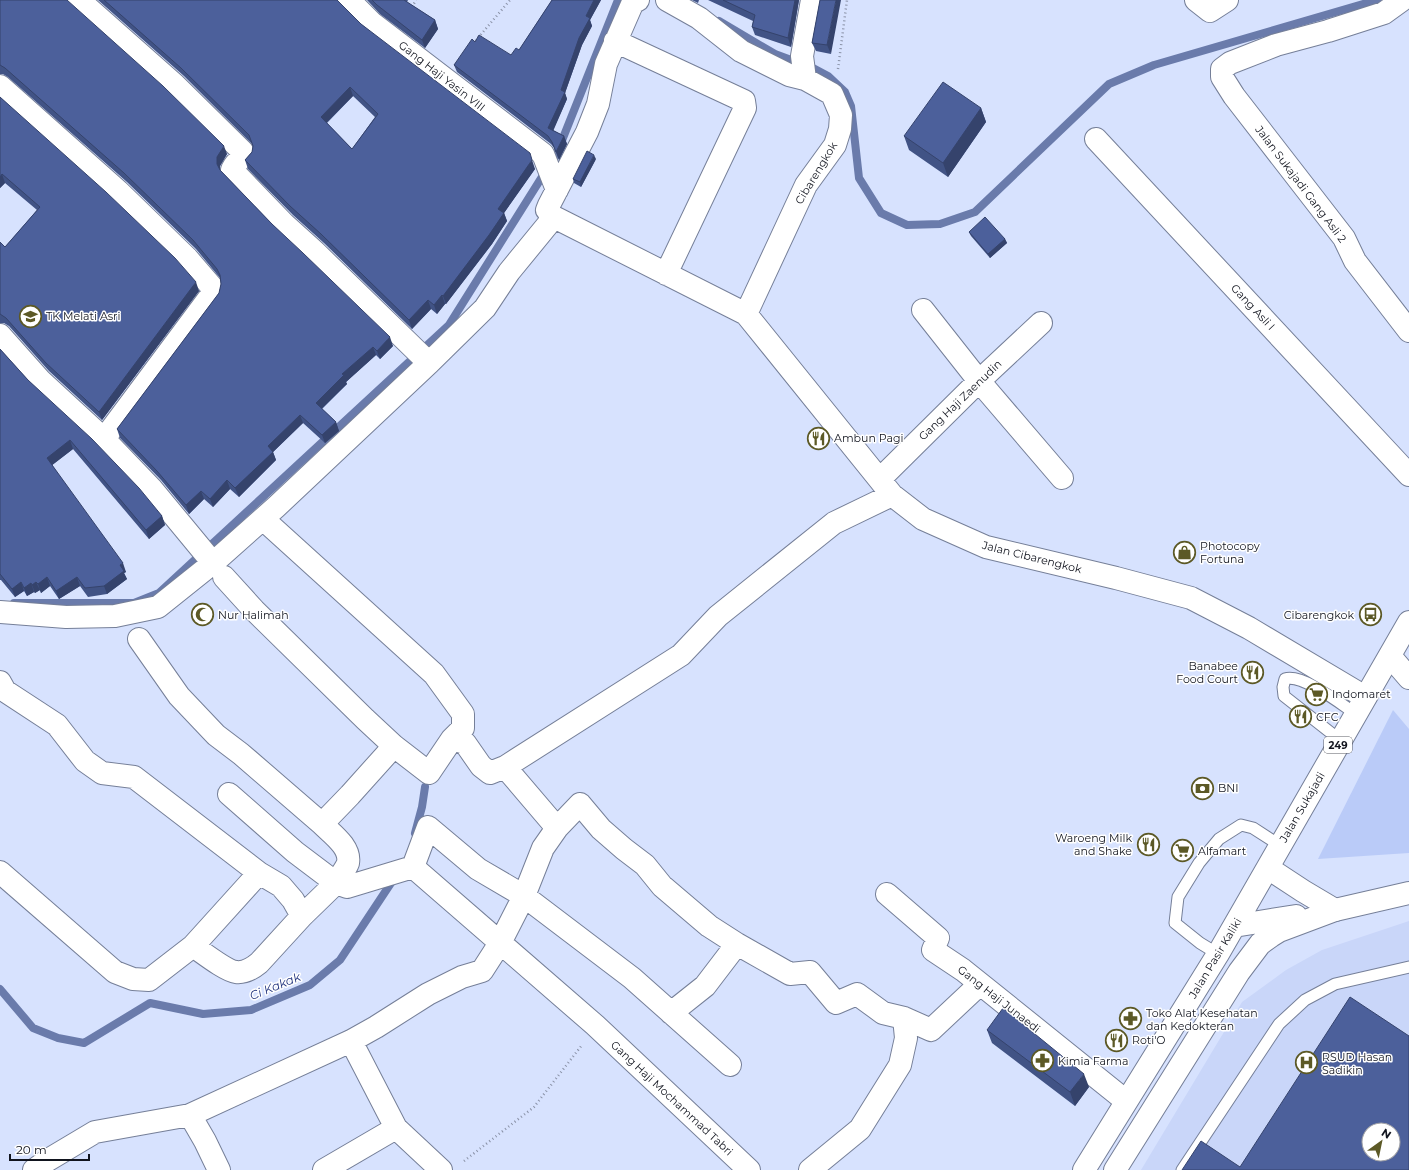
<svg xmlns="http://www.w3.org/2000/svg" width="1409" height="1170" viewBox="0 0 1409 1170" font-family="Montserrat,sans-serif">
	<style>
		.built { fill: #c9d6f9; fill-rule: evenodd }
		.green { fill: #bacbf8 }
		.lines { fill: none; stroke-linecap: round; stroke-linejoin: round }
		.stream { stroke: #6a7bab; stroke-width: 8 }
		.lane-casing { stroke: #757f98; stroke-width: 13 }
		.street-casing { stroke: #757f98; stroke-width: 24 }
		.secondary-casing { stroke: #757f98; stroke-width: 24 }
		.primary-casing { stroke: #757f98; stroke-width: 24 }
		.path { stroke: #8a92a7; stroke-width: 2.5; stroke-dasharray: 1 3; stroke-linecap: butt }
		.lane { stroke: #fff; stroke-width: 11 }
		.street { stroke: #fff; stroke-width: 22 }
		.secondary { stroke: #fff; stroke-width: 22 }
		.primary { stroke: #fff; stroke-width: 22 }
		.wall { fill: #415385; fill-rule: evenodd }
		.shaded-wall { fill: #35436c }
		.building { fill: #4c609b; stroke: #35436c; fill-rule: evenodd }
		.labels { text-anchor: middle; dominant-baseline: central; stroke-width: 3; stroke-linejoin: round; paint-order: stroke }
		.shield { fill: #fff; stroke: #585a62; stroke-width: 1 }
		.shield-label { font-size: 10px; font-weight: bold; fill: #11141e }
		.street-label { font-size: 11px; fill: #11141e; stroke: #fff }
		.poi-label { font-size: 11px; fill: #11141e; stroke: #fff; text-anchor: start }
		.water-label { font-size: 12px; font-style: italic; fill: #23357f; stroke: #fff }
	</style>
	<rect width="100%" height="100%" fill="#d7e2fe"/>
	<path class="built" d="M1409,921V1170H1141L1242,1002L1286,970L1322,950ZM1369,1130H1393V1154H1369Z"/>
	<path class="green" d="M1393,710L1409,729V853L1318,859Z"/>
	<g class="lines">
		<path class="stream" d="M719,21L775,54L813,68L828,76L845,92L851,106L859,178L881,213L907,225L940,224L975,212L1109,84L1154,65L1377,0
			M14,603H134L159,593L449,325L557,153L618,0
			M415,833L422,807L425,787
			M0,989L33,1028L58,1038L84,1043L150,1003L203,1014L251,1010L310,985L340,960L395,877"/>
		<defs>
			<path id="lane" d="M1340,740L1284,696L1283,687L1285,679C1302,673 1341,704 1356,714
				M1218,954L1200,943L1175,923L1178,897L1199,863L1219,839L1241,825L1253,828L1281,846
				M1182,1170L1279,1024L1305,1000L1335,984L1409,967"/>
			<path id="street" d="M79,0L175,85L242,151L244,154C241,160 234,163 232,170L284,224L315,252L429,363
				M349,0L372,23L543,154L557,190
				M638,0L633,2L606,64L598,104L587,132L549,205L547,210L554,217L746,314L892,495L923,519L986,547L1116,578L1191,598L1249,628L1365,697
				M667,0L699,18L741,51L789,75L805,79L832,94L841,115L840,129L835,145L806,185L746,314
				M1196,0L1210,11L1227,0
				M1402,0L1384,13L1328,31L1276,45L1230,63L1222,69V77L1234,96L1344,238L1355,261L1409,331
				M615,41L744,101L745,108L666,274
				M805,79L802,56L812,0
				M0,86L118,191L187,258L211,286L212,294L104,439
				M1096,139L1409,475
				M923,310L979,381L1062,478
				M0,335L40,380L104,439L151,488L213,563
				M880,479L979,381L1041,323
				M224,577L254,610L365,719L394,746L429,773L452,739L463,728V714L434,674L263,519
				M0,612L66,617L115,616L158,607L213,563L276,507L429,363L485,308L509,272L554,217
				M139,639L179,696L216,735L241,754L322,824
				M0,682L5,691L57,725L85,761L102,773L134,777L259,873L281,886L293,900L302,916
				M452,739L465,743L481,766L490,773L505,767L681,655L718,616L834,523L892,495
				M505,767L557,828
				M229,794L295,852L336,883C339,877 346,869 348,863C351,847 332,834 322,824L350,795L394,746
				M0,872L115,972L133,979L149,980L193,946L259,873
				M887,894L938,938L933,950L963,970L1126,1101
				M193,946C202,952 226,971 236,972C244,973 253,968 259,963L302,916L336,883L347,887L413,867
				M671,1013L705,986L737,944
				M730,1065L632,978L524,896L478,869L428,827L413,867L595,1025L749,1170
				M190,1115L205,1141L219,1170
				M396,1128L441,1170
				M34,1170L48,1160L95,1132L190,1115L351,1041L376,1027L428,994L462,977L482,971L500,943L524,896L543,848L557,828L580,804L601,829L624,849L645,865L662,886L709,926L737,944L790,974L810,972L836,1003L857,994L883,1013L904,1018L931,1030L980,984
				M324,1170L396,1128L351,1041
				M810,1170L860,1129L900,1065L906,1038L904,1018"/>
			<path id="secondary" d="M1390,656L1409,678
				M1335,910L1409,893"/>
			<path id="primary" d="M1268,868L1303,891L1335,910
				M1234,926L1296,916
				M1084,1170L1218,954L1409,622
				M1115,1170L1239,972L1260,944L1271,936L1279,931L1335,910"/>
		</defs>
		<use href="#lane" class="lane-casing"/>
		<use href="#street" class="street-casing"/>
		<use href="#secondary" class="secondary-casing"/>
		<use href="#primary" class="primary-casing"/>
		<path class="path" d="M412,7L416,0
			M473,44L510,0
			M838,69L847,0
			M464,1161L534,1107L582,1045"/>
		<use href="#lane" class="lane"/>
		<use href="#street" class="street"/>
		<use href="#secondary" class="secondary"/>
		<use href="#primary" class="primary"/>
	</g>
	<path class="wall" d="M0,0L227,154L220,166V170L272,224L393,346L380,359L376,355L346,382L347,384L322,409L336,422L339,431L325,443L303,423L273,452L276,460L239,497L230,489L213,507L204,499L189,514L161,480L120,438L117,429L219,293L221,284L220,278L196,249L127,182L8,77L3,74H0Z
		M98,0H337L361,24L535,169L504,213L507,221L492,244L446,304H445L437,314L431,309L412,329L324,243L293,215L248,169L245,160L252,152L253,146L252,144L184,76ZM353,96L375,117L352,149L327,123Z
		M367,0H408L407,2L435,20L438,29L425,48L380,14Z
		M552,0H601L590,20L592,26L582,45L565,93L567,99L553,130L564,136L567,144L559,160L555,149L551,144L457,72L454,65L475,42L511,55L519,50Z
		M692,0H699L698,3Z
		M708,0H799L791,47L755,35L752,27L753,21Z
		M820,0L831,54L816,51L812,43Z
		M0,97L199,291L102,420L49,371L9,326L4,323H0V242L5,247L37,210L5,183L0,188Z
		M981,108L986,122L948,177L909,150L904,136Z
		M596,159L581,187L574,183L573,179Z
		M969,232L1005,239L1007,243L990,258L971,236Z
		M0,349L28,380L162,516L165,525L149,539L73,449L52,465L126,572L124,573L127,579L107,594L88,597L80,586L59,599L50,586L41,593L40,590L35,593L34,592L27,596L24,591L15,597L1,580H0Z
		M987,1030L1089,1087L1075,1106L992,1043Z"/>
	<path class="shaded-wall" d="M594,0H601L590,20L592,26L582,45L565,93L567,99L551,136L548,128L579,38L586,16Z
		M795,0H799L791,47L788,38Z
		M836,0H841L831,54L827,45Z
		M435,20L438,29L425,48L422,40Z
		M350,87L353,96L324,125L321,117Z
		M981,108L986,122L948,177L943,163Z
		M564,136L567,144L559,160L556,152Z
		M224,146L227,154L220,166V173L217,164V157Z
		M594,155L596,159L581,187L580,182Z
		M532,160L535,169L504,213L507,221L492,244L446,304L443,296L498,209Z
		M2,174L5,183L0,188V177Z
		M1005,239L1007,243L990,258L988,254Z
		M196,282L199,291L102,420L99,412Z
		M442,295L445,304L437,314L434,305Z
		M428,300L431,309L412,329L409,320Z
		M390,337L393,346L380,359L377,351Z
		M373,347L376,355L346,382L347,384L319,411L316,403L342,374Z
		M300,415L303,423L273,452L276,460L239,497L235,488L268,446Z
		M336,422L339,431L325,443L322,435Z
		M70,440L73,449L51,466L47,458Z
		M227,480L230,489L213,507L210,499Z
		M201,491L204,499L189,514L186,505Z
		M162,516L165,525L149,539L146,530Z
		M123,563L126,572L124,573L127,579L107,594L104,586L120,565Z
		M47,577L50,586L41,593L38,584Z
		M77,577L80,586L59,599L56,591Z
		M21,582L24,591L15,597L12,589Z
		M36,582L40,590L35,593L32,585Z
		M31,583L34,592L27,596L24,588Z
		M1084,1074L1089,1087L1075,1106L1070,1092Z"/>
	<path class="building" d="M0,0H67L163,86L224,146L217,157V164L220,170L272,224L303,253L390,337L377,351L373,347L342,374L344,375L316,403L336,422L322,435L300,415L268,446L273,452L235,488L227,480L210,499L201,491L186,505L157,471L117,429L219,293L221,284L220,275L217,269L193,240L124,173L5,68L0,65Z
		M104,0H337L361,24L530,153L532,160L498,209L504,213L489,235L443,296L442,295L434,305L428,300L409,320L321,234L290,206L245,160L252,152L253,146L249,135L181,68ZM350,87L378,114L352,149L321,117Z
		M372,0H404L435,20L422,40L377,5Z
		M552,0H594L586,16L590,18L579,38L561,90L565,92L548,128L564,136L556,152L552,142L548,136L454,65L472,39L475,42L479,35L511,55L516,48L519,50Z
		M723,0H795L788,38L752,27L755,15Z
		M820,0H836L827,45L812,43Z
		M943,82L981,108L943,163L904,136Z
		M0,97L106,192L175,258L196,282L99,412L46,363L6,318L0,314V242L5,247L40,207L2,174L0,177Z
		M587,151L594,155L580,182L573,179Z
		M985,217L1005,239L988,254L969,232Z
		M0,349L28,380L92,439L139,488L162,516L146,530L70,440L47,458L123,563L120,565L124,571L104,586L85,588L77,577L56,591L47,577L38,584L36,582L32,585L31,583L24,588L21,582L12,589L0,574Z
		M1350,997L1409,1036V1170H1182L1201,1141L1240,1167ZM1369,1130H1393V1154H1369Z
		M1003,1008L1084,1074L1070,1092L987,1030Z"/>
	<defs>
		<symbol id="school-ring" viewBox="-11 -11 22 22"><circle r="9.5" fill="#fff" stroke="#5c5926" stroke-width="1.5"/><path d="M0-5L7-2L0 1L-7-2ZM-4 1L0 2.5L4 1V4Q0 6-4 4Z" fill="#5c5926"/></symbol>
		<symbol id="restaurant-ring" viewBox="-11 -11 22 22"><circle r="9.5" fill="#fff" stroke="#5c5926" stroke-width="1.5"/><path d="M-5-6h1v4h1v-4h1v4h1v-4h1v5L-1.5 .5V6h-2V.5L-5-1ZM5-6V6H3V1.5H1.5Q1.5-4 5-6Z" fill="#5c5926"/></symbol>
		<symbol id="shop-ring" viewBox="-11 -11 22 22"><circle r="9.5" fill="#fff" stroke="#5c5926" stroke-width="1.5"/><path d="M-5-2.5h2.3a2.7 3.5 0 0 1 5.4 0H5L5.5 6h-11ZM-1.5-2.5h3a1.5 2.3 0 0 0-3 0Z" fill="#5c5926"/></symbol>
		<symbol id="mosque-ring" viewBox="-11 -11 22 22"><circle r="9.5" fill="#fff" stroke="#5c5926" stroke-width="1.5"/><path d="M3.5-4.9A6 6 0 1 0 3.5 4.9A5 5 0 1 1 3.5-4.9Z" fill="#5c5926"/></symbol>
		<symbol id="bus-ring" viewBox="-11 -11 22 22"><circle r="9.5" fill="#fff" stroke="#5c5926" stroke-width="1.5"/><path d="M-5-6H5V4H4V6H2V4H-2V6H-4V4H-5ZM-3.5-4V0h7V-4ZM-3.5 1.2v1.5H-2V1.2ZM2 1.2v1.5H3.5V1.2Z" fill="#5c5926"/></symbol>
		<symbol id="supermarket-ring" viewBox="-11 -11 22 22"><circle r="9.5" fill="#fff" stroke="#5c5926" stroke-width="1.5"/><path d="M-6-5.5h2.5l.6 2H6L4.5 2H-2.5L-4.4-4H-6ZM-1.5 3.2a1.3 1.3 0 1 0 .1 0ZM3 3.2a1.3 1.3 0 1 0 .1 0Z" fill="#5c5926"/></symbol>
		<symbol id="bank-ring" viewBox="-11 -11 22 22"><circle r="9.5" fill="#fff" stroke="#5c5926" stroke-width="1.5"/><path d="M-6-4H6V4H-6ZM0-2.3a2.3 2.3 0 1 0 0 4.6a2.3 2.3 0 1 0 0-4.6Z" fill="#5c5926"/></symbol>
		<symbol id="pharmacy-ring" viewBox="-11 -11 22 22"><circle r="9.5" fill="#fff" stroke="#5c5926" stroke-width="1.5"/><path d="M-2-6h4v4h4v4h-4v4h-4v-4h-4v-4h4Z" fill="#5c5926"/></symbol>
		<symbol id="hospital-ring" viewBox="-11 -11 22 22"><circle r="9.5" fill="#fff" stroke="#5c5926" stroke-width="1.5"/><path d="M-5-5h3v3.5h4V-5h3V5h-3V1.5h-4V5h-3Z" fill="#5c5926"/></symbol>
	</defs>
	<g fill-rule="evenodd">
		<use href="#school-ring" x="18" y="304" width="25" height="25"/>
		<use href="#restaurant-ring" x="806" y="426" width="25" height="25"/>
		<use href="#shop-ring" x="1172" y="540" width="25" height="25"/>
		<use href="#mosque-ring" x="190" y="602" width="25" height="25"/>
		<use href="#bus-ring" x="1358" y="602" width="25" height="25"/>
		<use href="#restaurant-ring" x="1240" y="660" width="25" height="25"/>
		<use href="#supermarket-ring" x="1304" y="682" width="25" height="25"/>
		<use href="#restaurant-ring" x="1288" y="704" width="25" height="25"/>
		<use href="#bank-ring" x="1190" y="776" width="25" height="25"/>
		<use href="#restaurant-ring" x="1136" y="832" width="25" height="25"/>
		<use href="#supermarket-ring" x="1170" y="838" width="25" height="25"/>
		<use href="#pharmacy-ring" x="1118" y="1006" width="25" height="25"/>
		<use href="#restaurant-ring" x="1104" y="1028" width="25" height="25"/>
		<use href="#pharmacy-ring" x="1030" y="1048" width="25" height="25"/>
		<use href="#hospital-ring" x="1294" y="1050" width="25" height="25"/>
	</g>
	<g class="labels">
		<rect class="shield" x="1324" y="737" width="28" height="16" rx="3"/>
		<g class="shield-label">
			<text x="1338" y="745">249</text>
		</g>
		<g class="street-label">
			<text transform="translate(442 76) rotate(38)">Gang Haji Yasin VIII</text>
			<text transform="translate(816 173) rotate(-59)">Cibarengkok</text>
			<text transform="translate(1301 184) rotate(53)">Jalan Sukajadi Gang Asli 2</text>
			<text transform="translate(1253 307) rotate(47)">Gang Asli I</text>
			<text transform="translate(960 400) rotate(-44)">Gang Haji Zaenudin</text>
			<text transform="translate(1032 557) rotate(14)">Jalan Cibarengkok</text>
			<text transform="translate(1302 807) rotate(-60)">Jalan Sukajadi</text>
			<text transform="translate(1215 958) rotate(-59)">Jalan Pasir Kaliki</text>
			<text transform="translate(999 999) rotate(38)">Gang Haji Junaedi</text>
			<text transform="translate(672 1098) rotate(43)">Gang Haji Mochammad Tabri</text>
		</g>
		<g class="poi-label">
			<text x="46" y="316">TK Melati Asri</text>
			<text x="834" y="438">Ambun Pagi</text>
			<text x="1200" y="546">Photocopy<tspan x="1200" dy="13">Fortuna</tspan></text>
			<text x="218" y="615">Nur Halimah</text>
			<text x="1354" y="615" text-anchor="end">Cibarengkok</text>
			<text x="1238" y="666" text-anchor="end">Banabee<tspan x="1238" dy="13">Food Court</tspan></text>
			<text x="1332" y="694">Indomaret</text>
			<text x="1316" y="717">CFC</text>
			<text x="1218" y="788">BNI</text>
			<text x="1132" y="838" text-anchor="end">Waroeng Milk<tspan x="1132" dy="13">and Shake</tspan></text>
			<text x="1198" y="851">Alfamart</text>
			<text x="1146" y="1013">Toko Alat Kesehatan<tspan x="1146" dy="13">dan Kedokteran</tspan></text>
			<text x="1132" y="1040">Roti'O</text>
			<text x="1322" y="1057">RSUD Hasan<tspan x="1322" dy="13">Sadikin</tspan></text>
			<text x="1058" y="1061">Kimia Farma</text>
		</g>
		<g class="water-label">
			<text transform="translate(275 986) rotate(-22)">Ci Kakak</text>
		</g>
	</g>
	<g transform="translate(1381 1142) rotate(33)"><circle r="19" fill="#ffffff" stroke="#a0a1a5"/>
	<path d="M0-3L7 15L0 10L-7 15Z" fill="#5c5926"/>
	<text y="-6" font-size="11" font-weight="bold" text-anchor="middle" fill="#11141e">N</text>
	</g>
	<path d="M10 1154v6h79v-6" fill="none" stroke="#11141e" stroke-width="2"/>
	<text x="16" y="1154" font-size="12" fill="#11141e" stroke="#ffffff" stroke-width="3" paint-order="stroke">20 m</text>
</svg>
